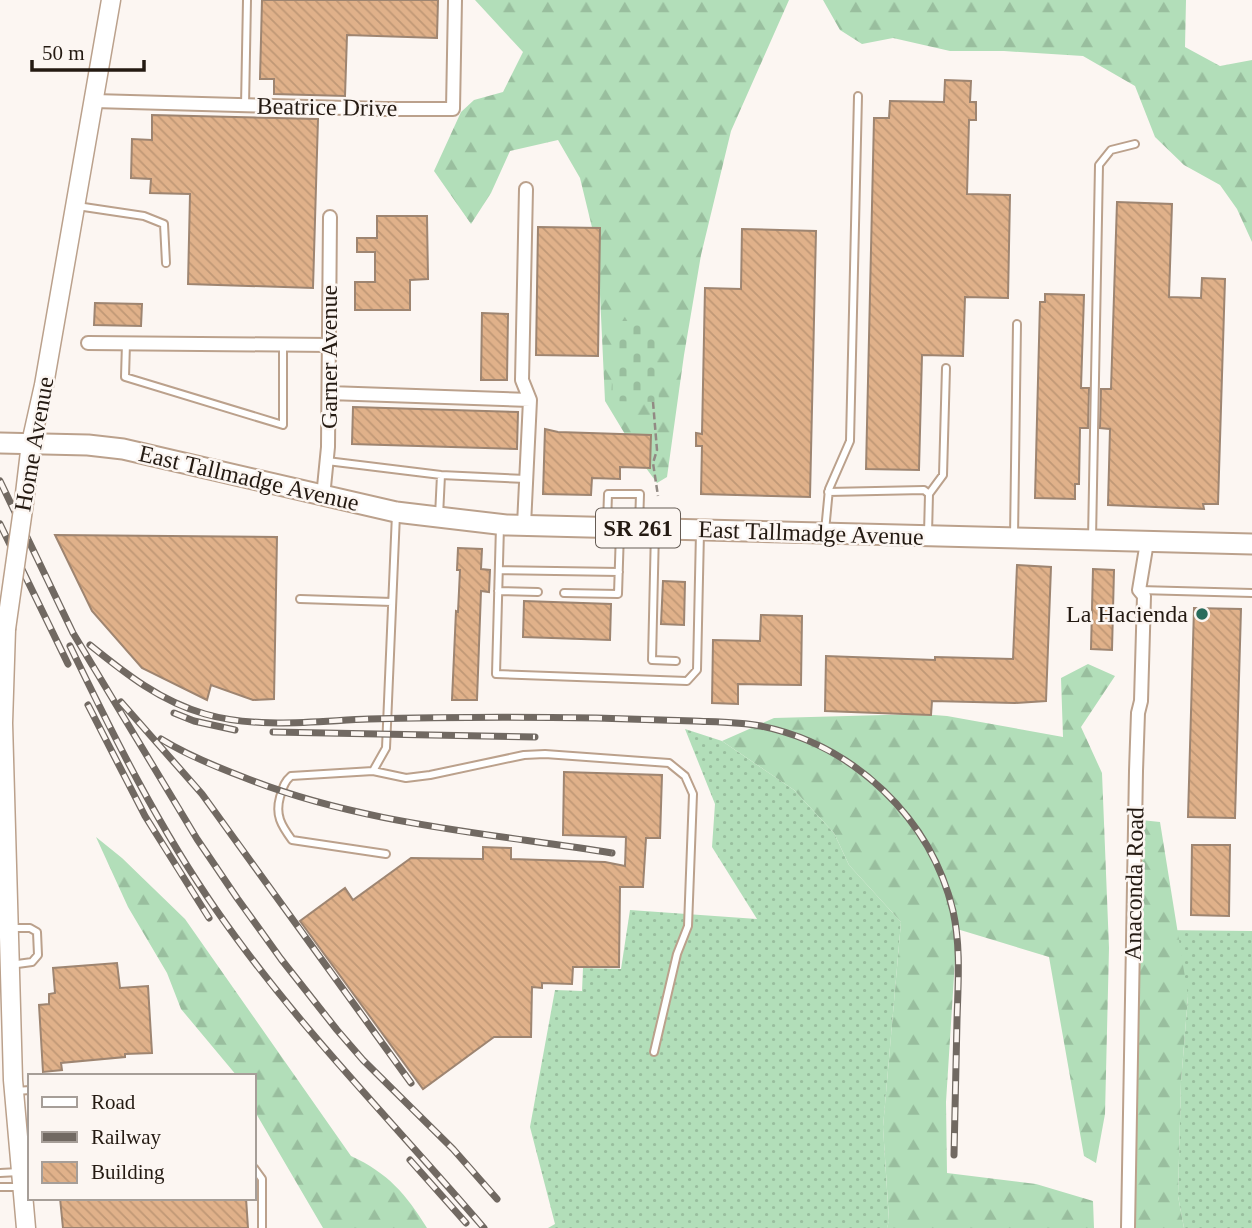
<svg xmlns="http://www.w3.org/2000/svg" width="1252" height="1228" viewBox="0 0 1252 1228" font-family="'Times New Roman',serif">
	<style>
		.grass { fill: url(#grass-dots) }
		.forest { fill: url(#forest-firs) }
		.cemetery { fill: url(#cemetery-stones) }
		.building { fill: url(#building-back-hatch); stroke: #9e8571; stroke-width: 2 }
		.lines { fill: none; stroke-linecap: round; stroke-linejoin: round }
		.lane-casing { stroke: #bba18c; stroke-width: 10 }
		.street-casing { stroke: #bba18c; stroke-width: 16 }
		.secondary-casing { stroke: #bba18c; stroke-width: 21 }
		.primary-casing { stroke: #bba18c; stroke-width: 23 }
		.path { stroke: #928a84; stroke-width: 2.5; stroke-dasharray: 7 3.5; stroke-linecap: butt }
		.lane { stroke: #fff; stroke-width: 6 }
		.street { stroke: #fff; stroke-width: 12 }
		.secondary { stroke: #fff; stroke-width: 18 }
		.primary { stroke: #fff; stroke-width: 19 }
		.rail-casing { stroke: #716962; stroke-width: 7 }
		.rail { stroke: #fcf6f2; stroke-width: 4.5; stroke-dasharray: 13; stroke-linecap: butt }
		.secondary-bridge-casing { stroke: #bba18c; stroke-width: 21; stroke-linecap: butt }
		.secondary-bridge { stroke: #fff; stroke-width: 18 }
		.poi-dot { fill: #296c5d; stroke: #fcf6f2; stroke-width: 2.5 }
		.labels { text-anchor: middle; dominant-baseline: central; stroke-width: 5; stroke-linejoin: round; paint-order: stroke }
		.shield { fill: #fcf6f2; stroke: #655c55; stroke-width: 2 }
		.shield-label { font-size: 23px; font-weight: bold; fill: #241a12 }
		.street-label { font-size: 24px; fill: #241a12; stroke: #fcf6f2 }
		.poi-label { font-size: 24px; fill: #241a12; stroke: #fcf6f2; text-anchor: end }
	</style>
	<defs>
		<pattern id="grass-dots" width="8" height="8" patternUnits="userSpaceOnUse" patternTransform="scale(1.75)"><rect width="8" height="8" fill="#b2deb9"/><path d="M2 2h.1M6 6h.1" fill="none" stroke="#99be9e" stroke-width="1.8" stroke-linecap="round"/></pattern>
		<pattern id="forest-firs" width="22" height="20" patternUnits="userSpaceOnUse" patternTransform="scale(1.75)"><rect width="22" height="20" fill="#b2deb9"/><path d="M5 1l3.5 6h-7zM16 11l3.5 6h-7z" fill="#99be9e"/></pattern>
		<pattern id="cemetery-stones" width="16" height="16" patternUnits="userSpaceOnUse" patternTransform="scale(1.75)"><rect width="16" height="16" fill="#b2deb9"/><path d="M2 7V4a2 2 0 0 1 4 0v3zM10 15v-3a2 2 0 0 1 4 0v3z" fill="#99be9e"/></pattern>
		<pattern id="building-back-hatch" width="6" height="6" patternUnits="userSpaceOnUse" patternTransform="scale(1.75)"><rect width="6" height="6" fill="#e0b18a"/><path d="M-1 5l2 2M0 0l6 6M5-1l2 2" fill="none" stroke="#c09876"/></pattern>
	</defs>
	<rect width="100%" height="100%" fill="#fcf6f2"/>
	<path class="grass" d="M685,729L722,741L794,790L834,833L849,865L901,922L883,1127L889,1221L887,1228H548L555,1224L530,1127L555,990L582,991L583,968L621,969L630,910L757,919L712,847L715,804Z
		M1157,930L1252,931V1228H1184L1178,1196L1181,1082L1188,996Z"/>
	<path class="forest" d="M475,0H789L731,131L701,255L684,355L667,477L657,483L643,464L605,401L598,252L580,178L558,140L510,151L491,193L471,224L434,171L461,112L474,100L503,92L523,52Z
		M823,0H1186L1185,47L1220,66L1252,60V242L1237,209L1220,185L1184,165L1155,137L1135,86L1083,56L1004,51H950L893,38L862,44L840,30Z
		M1088,664L1115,676L1081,727L1102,773L1109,948L1105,1114L1096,1163L1084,1156L1049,957L957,929L946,1102L947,1173L1036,1184L1093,1201L1094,1228H887L889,1220L883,1127L901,922L849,865L834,833L794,790L722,741L774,718L921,714L947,716L1063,737L1061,678Z
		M1141,820L1160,822L1188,996L1181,1082L1178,1196L1184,1228H1131Z
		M96,837L122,858L185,919L351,1156C388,1173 406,1194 427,1228H323L254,1110V1076H237L181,1009L167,973L128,907Z"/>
	<path class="cemetery" d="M615,321H655L659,402L611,401Z"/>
	<path class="building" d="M262,0H438L437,38L347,35L345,96L274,94V79H260Z
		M945,80L971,81L970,102H976V120H969L967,194L1010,195L1008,298L965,297L963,356L922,355L919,470L866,469L874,118H889L890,101L944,102Z
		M152,115L318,119L313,288L188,284L190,194L150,193L151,179L131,178L132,139L152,140Z
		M1117,202L1172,204L1169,297L1201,298L1202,278L1225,279L1218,504H1203L1204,509L1108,505L1110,429L1100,428L1101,389H1111Z
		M377,216H427L428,279L410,280V310H355V282H375V252H357V238H377Z
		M538,227L600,228L598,356L536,355Z
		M742,229L816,231L810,497L701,494L702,446H696V433L702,434L705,288L741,289Z
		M1045,294L1084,295L1081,388H1089L1088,428H1080L1079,484H1075V499L1035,498L1040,302H1045Z
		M95,303L142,304L141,326L94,325Z
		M482,313L508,314L507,380H481Z
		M353,407L518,412L517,449L352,444Z
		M545,429L558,432L651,435L650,468L620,467V479L592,478L591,495L543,494Z
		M55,535L277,537L274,699L253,700L211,685L207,700L142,668L92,611Z
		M458,548L482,549L481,569L490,570L489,592L481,591L477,700H452L456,611L458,612L460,570H457Z
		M1017,565L1051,567L1046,701L1015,703L932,701L931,715L825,711L826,656L935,660V657L1013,659Z
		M1093,569L1114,570L1112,650L1091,649Z
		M663,581L685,582L684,625L661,624Z
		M524,601L611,604L610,640L523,637Z
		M1194,608L1241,609L1235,818L1188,817Z
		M761,615L802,616L801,685L738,684V704L712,703L713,640L760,641Z
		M564,772L662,775L660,838H646L643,887H620L619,967H573L572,984L542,983V988L532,987L531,1037H494L423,1089L300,921L345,888L353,900L411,858L483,859V847L511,848V859L605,862L625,866L626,837L563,835Z
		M1192,845H1230L1229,916L1191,915Z
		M117,963L120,988L148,986L152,1053L125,1054V1057L61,1063L62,1070L43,1072L39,1005L49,1004V994L55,993L53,968Z
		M60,1198H246L248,1228H63Z"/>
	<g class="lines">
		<defs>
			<path id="lane" d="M245,106L247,0
				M77,206L144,216L164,224L166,263
				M126,343L125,377L283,425V346
				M327,461L441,475L526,479
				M828,492L924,490L929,494L928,534
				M929,494L943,475L946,368
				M439,516L441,475
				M607,524L608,494H640L639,526
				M500,526L496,674L687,681L697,670L700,532
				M655,530L652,660L676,661
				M825,531L829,489L850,441L858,96
				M1014,537L1017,324
				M1092,539L1099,165L1111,150L1135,144
				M499,570L619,572
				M1139,590L1252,593
				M498,591L538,592
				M564,593L618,594L620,531
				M300,599L392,602
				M373,771L406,778L430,775L524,755L545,754L669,763L685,776L693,794L688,926L677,954L654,1052
				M386,854L292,840C281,825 275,815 280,797C283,788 284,782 291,776L373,771L386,748L396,514
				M9,928H30L37,932L38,955L32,962L10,965
				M16,1091L30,1090
				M254,1168L262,1179V1228
				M0,1173L19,1172
				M0,1187H20"/>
			<path id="street" d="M94,101L384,109H453L455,0
				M88,343L330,345
				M329,393L530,400
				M323,497L328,447L330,217
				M524,525L530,400L522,380L526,189
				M1128,1228L1136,771L1138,713L1141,701L1144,596L1139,590L1147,542"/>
			<path id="secondary" d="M24,502L31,443L44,385L111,0
				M6,629L3,723L13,1080L26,1228"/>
			<path id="primary" d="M0,443L88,445L123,449L396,512L506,525L1252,544"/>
		</defs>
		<use href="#lane" class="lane-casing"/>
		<use href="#street" class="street-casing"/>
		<use href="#secondary" class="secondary-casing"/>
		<use href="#primary" class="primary-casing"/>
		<path class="path" d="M653,402L657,450L653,463L658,496"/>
		<use href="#lane" class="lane"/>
		<use href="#street" class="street"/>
		<use href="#secondary" class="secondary"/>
		<use href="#primary" class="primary"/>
		<defs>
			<path id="rail" d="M0,481L73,633L197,839L237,898L281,959L337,1030L363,1060L453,1149L497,1199
				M0,524L68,664
				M90,645C126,674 160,701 205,714C257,729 316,721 369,719C445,717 520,717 596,718C628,719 661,720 694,721C716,722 739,722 761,726C854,745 931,818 953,911C961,947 958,984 957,1020C956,1065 955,1110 954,1155
				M70,646C114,737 159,828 217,911C296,1025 394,1123 484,1228
				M121,702L202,794L411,1083
				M88,705L145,816L209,918
				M174,713L194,721L235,730
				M273,732L535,737
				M161,739C187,755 214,766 243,777C360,824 488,833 612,853
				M410,1160L466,1223"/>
		</defs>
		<use href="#rail" class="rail-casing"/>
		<use href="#rail" class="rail"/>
		<defs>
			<path id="secondary-bridge" d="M6,629L24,502"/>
		</defs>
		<use href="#secondary-bridge" class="secondary-bridge-casing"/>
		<use href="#secondary-bridge" class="secondary-bridge"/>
	</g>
	<circle class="poi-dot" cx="1202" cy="614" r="7"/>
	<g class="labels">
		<rect class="shield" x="596" y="508.5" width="84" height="39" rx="5"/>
		<g class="shield-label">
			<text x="638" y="528">SR 261</text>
		</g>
		<g class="street-label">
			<text transform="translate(327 107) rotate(1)">Beatrice Drive</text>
			<text transform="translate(329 357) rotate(-90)">Garner Avenue</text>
			<text transform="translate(34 444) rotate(-80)">Home Avenue</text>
			<text transform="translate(249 478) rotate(13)">East Tallmadge Avenue</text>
			<text transform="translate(811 533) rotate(2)">East Tallmadge Avenue</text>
			<text transform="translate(1134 884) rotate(-89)">Anaconda Road</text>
		</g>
		<g class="poi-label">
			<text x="1188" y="614">La Hacienda</text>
		</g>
	</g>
	<rect x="28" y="1074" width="228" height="126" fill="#fcf6f2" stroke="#a69e98" stroke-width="2"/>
	<rect x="42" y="1097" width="35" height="10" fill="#ffffff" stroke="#a69e98" stroke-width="2"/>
	<text x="91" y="1109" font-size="21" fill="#241a12">Road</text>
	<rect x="42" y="1132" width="35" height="10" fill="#716962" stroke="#a69e98" stroke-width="2"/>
	<text x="91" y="1144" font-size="21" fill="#241a12">Railway</text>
	<rect x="42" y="1162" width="35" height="21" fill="url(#building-back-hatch)" stroke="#a69e98" stroke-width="2"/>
	<text x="91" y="1179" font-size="21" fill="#241a12">Building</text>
	<path d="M32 60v10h112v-10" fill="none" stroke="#241a12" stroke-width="3.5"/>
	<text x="42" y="60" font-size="21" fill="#241a12" stroke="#fcf6f2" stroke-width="5" paint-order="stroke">50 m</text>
</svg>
